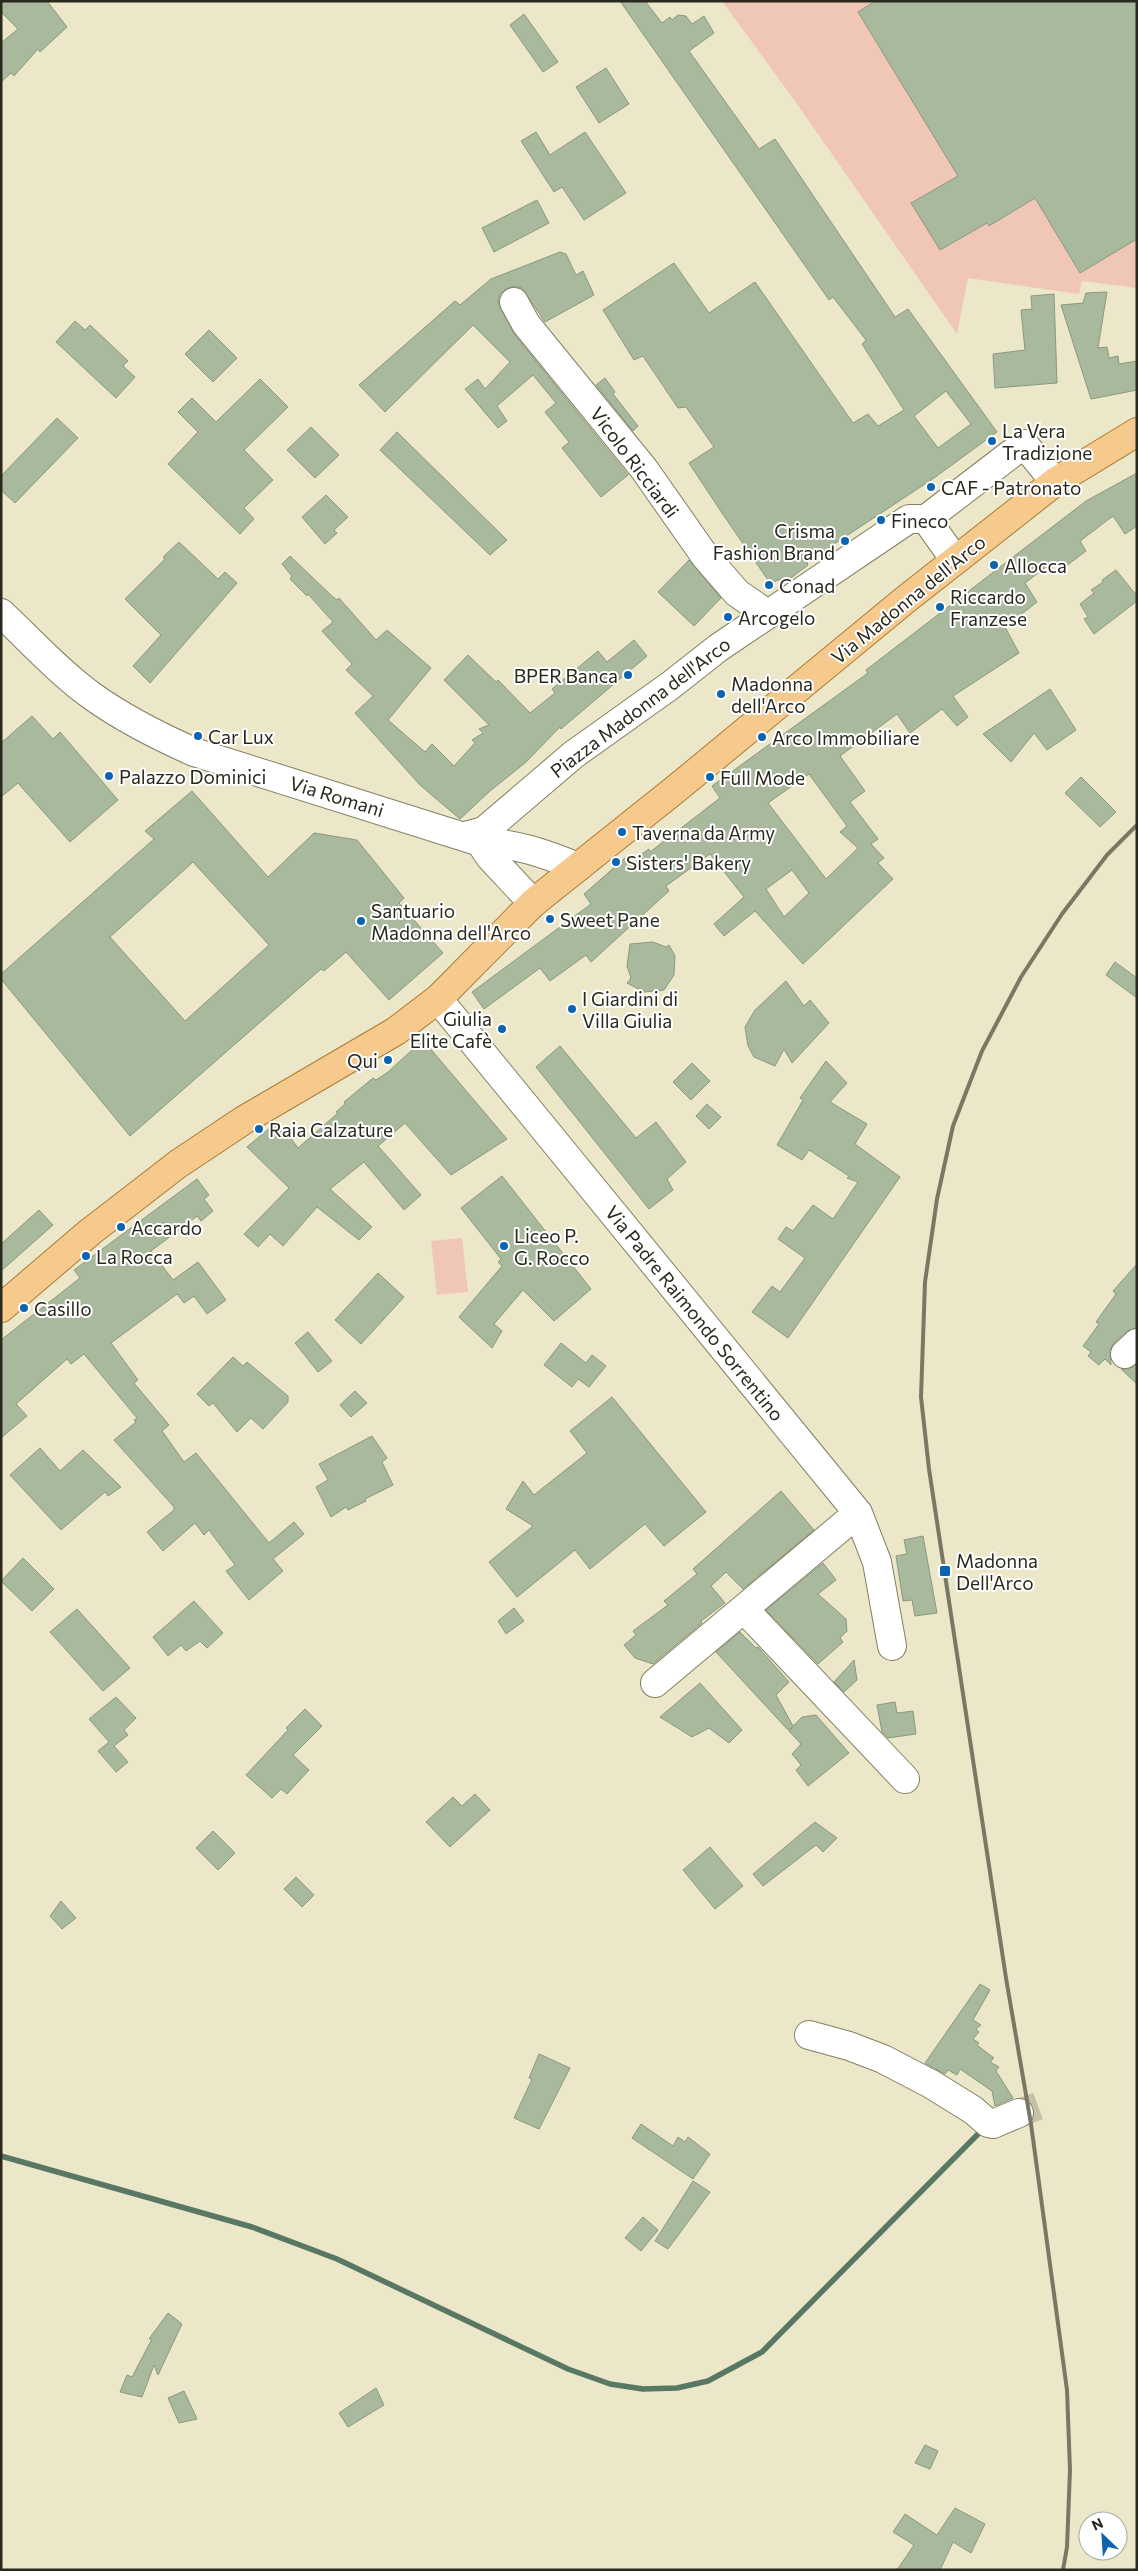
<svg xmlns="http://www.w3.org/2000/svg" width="1138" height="2571" viewBox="0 0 1138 2571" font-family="Commissioner,sans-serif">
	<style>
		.green { fill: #f0c6b7 }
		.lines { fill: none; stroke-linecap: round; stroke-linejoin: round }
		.stream { stroke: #587864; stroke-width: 5.5 }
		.building { fill: #a9b99e; stroke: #8a997f; fill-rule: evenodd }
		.minor-tunnel { stroke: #c4c1a6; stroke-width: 28; stroke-dasharray: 28 14; stroke-linecap: butt }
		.minor-casing { stroke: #838063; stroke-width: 30 }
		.major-casing { stroke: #ab7b34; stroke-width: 30 }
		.minor { stroke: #fff; stroke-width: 28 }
		.major { stroke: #f6ca8d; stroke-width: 28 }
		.rail { stroke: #7a7864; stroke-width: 4 }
		.poi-dot { fill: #0c63b0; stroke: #fff; stroke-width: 2 }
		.labels { text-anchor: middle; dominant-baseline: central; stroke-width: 4; stroke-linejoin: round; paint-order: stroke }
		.poi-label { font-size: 19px; fill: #2a291d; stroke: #fff; text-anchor: start }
		.street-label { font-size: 19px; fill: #2a291d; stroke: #fff }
	</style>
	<rect width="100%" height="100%" fill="#ebe7c8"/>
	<path class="green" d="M722,1H1137V288L1082,281L1079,294L968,278L957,334L795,101Z
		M462,1238L468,1292L437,1295L431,1241Z"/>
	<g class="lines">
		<path class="stream" d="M1,2156L252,2227L337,2259L568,2369L610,2384L643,2389L677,2388L708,2381L762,2352L984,2128"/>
	</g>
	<path class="building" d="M1,1H47L67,27L40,52L38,49L14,76L11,73L1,82V43L18,29L1,12Z
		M620,1H645L662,23L670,17L672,20L678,15L686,16L692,24L704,16L714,33L689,51L759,149L775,139L895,317L908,309L997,432L934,478L807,562L808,565L787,581L784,578L770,583L722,513L689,463L714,447L686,407L678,408L643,356L634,360L603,310L674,263L709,313L755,282L853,423L868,414L878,426L904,410L862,344L866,340L833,297L829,300ZM946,391L971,424L938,448L914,416Z
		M875,1H1137V239L1080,273L1035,198L989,226L987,223L940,250L911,203L958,176L858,12Z
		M524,14L558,62L543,72L510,25Z
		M606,68L629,104L599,123L576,87Z
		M536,132L550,155L585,132L626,193L584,220L562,187L554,192L521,141Z
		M537,200L549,223L494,252L482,228Z
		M560,252L566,254L576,275L583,271L594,295L545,322L522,288L514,286L506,289L500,294L498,302L514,334L628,475L601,497L562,448L569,442L545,412L556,403L533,375L497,406L507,421L498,428L465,389L478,379L485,389L510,362L473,325L385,412L359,385L455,301L460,305L491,279Z
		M1107,292L1098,348L1107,347L1109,358L1118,356L1119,364L1137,361V390L1091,399L1061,305L1083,303L1086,293Z
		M1054,294L1057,383L995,388L993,354L1025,350L1021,310L1032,309L1031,296Z
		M75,321L85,330L90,325L128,361L123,366L135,377L116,398L56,342Z
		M209,330L237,358L213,382L185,354Z
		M605,378L615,392L613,394L638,426L633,431L596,385Z
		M260,379L288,407L244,450L273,480L244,508L254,519L240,534L168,464L198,432L178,412L192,398L216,422Z
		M57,418L78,438L15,503L1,490V476Z
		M311,427L339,455L315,478L287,450Z
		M397,432L507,540L490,555L380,450Z
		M1137,473V526L1125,534L1113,516L1080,541L1086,551L1061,570L1054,561L1025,583L1037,602L1005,627L1019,653L953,696L968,717L957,726L942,709L910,733L897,714L840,756L865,791L850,802L878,839L871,844L884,858L878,863L893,879L803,964L755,911L724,936L714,924L744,897L710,854L666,886L669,891L591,962L586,955L550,981L540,968L484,1009L472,992L591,904L584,894L625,858L629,863L649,849L650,852L720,798L712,786L868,673L866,670L1086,501ZM809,774L847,826L840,832L858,848L826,879L768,803ZM792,870L809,893L784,917L766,889Z
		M326,495L348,517L334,530L337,533L325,544L302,517Z
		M179,542L218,579L225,572L237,583L150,683L133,666L161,635L125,599L165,559L163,557Z
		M290,556L333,597L337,600L339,598L376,640L387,630L431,668L388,720L425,752L432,744L454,766L475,743L472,740L483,733L479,729L489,725L444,680L468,655L496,682L498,680L530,713L555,693L552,689L598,651L607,662L634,640L647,656L561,729L560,727L525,763L490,791L460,819L420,785L355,713L373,696L346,670L352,664L322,631L333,622L308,594L307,596L290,579L292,576L282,564Z
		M689,560L721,598L694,626L658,592Z
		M1116,570L1137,596V601L1094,634L1084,619L1088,617L1080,604L1094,593L1091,590L1103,582L1102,580Z
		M1050,689L1076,730L1047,750L1034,733L1011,762L983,734Z
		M32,716L53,739L60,732L118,800L70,842L18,783L1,797V743Z
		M1081,777L1116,812L1100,827L1065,793Z
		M192,791L268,877L314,833L357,840L404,898L399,903L443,953L389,1000L346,952L324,971L321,969L130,1136L1,979V974L154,839L145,831ZM193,862L269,945L185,1021L110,937Z
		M653,942L666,947L669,945L675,956L674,975L664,990L644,992L627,983L631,978L627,966L630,944Z
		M1115,962L1137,978V998L1106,975Z
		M786,981L804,1006L810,1000L829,1023L792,1063L784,1049L775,1066L754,1057L748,1046L745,1027L755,1010Z
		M423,1040L507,1139L451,1175L405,1123L378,1146L421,1195L404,1210L364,1162L330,1189L372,1227L359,1240L317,1207L283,1246L270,1234L258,1247L244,1234L289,1188L247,1147L278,1121L298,1148L338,1113L336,1112L345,1104L344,1102L373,1078L376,1080L388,1072Z
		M560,1046L636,1138L656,1122L686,1162L667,1179L673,1190L649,1209L536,1067Z
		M826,1061L847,1083L830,1102L867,1124L855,1144L900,1177L788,1338L752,1312L772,1286L780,1292L805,1258L778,1239L786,1227L793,1231L813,1205L833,1219L858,1182L847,1178L849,1176L809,1150L802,1160L777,1145L803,1100L800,1098Z
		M692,1063L710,1081L691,1100L673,1082Z
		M707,1104L721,1117L709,1129L696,1116Z
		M502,1176L591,1289L554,1321L523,1290L494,1324L502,1331L492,1348L459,1317L502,1266L498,1262L501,1259L461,1208Z
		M197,1179L209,1195L204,1199L213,1211L201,1221L197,1216L151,1251L173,1280L198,1262L226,1300L207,1314L194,1296L184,1303L177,1294L111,1343L138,1380L134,1383L169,1425L162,1431L184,1462L196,1453L269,1543L294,1522L304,1534L273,1559L283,1571L249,1600L226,1571L235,1565L209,1530L204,1535L195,1523L163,1551L147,1532L174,1510V1507L114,1440L136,1422L134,1420L137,1418L84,1354L71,1364L67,1359L16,1404L27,1416L1,1438V1340L80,1278L74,1270Z
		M39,1210L53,1225L1,1271V1244Z
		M1137,1264V1328L1127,1331L1114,1343L1110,1350L1111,1365L1105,1359L1099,1365L1088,1356L1091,1352L1083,1346L1099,1324L1096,1322L1116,1294L1113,1291Z
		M378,1273L404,1297L361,1344L335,1320Z
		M308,1332L332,1361L318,1372L295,1343Z
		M561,1343L586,1363L592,1355L606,1366L589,1387L578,1379L572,1387L544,1365Z
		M233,1357L243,1366L247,1362L288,1396V1402L263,1429L251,1418L237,1432L213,1403L209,1406L197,1394Z
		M1137,1364V1384L1121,1369H1129Z
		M355,1391L367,1403L351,1417L340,1405Z
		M612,1397L706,1512L664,1546L645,1524L590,1569L575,1550L517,1597L489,1562L533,1526L506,1509L523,1481L534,1495L587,1453L570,1431Z
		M372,1436L387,1458L382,1462L393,1485L365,1499L366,1501L348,1510L346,1507L331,1517L316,1487L328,1480L319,1464Z
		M40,1448L60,1471L83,1450L121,1487L108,1496L105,1492L61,1530L10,1475Z
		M781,1491L814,1530L743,1589L726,1572L711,1586L725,1603L701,1621L702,1623L653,1664L635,1658L624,1645L636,1635L633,1631L668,1605L664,1601L697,1574L693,1569Z
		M923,1536L937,1613L915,1616L912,1600L903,1601L896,1556L907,1554L904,1540Z
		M23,1558L54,1589L32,1611L1,1581Z
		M823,1563L836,1580L818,1594L846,1619L847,1631L840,1638L843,1642L818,1664L766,1610Z
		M194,1601L223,1633L207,1648L200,1641L186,1651L181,1645L168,1656L153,1637Z
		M514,1608L524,1621L506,1634L498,1621Z
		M77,1609L130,1668L103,1691L50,1632Z
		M740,1632L756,1648L758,1647L789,1682L776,1695L793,1726L802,1717L816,1715L849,1753L808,1786L796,1770L801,1765L792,1754L801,1744L789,1731L793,1727L788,1730L716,1652Z
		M854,1660L857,1680L844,1692L834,1682Z
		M700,1683L742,1730L729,1743L709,1728L692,1737L660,1717Z
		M116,1697L136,1718L124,1730L128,1735L114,1746L128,1762L116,1772L98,1751L109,1742L89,1719Z
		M895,1702L897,1713L913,1711L916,1734L888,1738L882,1732L877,1705Z
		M305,1709L322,1726L293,1755L309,1770L287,1794L281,1789L272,1798L246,1775L288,1730L286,1728Z
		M475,1794L490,1810L450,1847L426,1822L453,1797L462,1806Z
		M815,1822L837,1838L823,1852L816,1845L763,1886L753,1874Z
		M213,1831L235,1853L218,1870L196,1848Z
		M710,1847L743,1886L715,1909L683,1870Z
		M296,1877L314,1895L302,1907L284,1889Z
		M61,1901L76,1918L62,1929L50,1916Z
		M980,1984L990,1990L973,2020L981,2025L976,2029L979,2032L973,2039L979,2043L977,2045L994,2058L990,2062L999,2067L996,2071L1013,2098L995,2106L992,2091L960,2069L957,2075L948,2070L945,2074L925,2063Z
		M539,2054L570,2068L539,2129L514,2118L532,2079L529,2078Z
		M641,2124L673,2146L678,2137L685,2142L688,2137L710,2154L693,2179L632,2138Z
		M693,2181L710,2192L668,2249L655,2241Z
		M643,2217L658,2230L641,2251L625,2238Z
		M168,2313L182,2324L158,2375L154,2365L142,2397L120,2392L127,2375L132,2377L152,2339H149Z
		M376,2388L384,2405L348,2427L339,2413Z
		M184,2391L197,2419L179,2423L168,2398Z
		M925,2445L938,2451L930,2469L915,2463Z
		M955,2508L985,2524L971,2553L953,2542L940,2570H897L914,2545L893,2532L905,2514L937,2535Z"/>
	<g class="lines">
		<path class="minor-tunnel" d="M1019,2113L1038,2106"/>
		<defs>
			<path id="minor" d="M514,302L526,324L644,469L705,556L737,593L766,613
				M926,519L955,560
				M1,613C31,641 60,673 92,696C124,719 158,736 194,752L480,842C515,843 546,854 578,867
				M465,836L484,831L573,755L671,685L718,648L909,519H926L1024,444L1055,482
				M480,842L490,857L533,903
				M438,999L858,1513L877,1562L892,1646
				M1125,1354L1137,1343
				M744,1609L905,1779
				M655,1683L858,1513
				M809,2035L849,2046L883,2059L931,2084L973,2110L988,2123L993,2124L1019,2113"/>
			<path id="major" d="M1,1308L90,1232L178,1164L244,1120L396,1031L438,999L533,903L677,788L905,600L1055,482L1137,432"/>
		</defs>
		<use href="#minor" class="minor-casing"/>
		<use href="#major" class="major-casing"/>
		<use href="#minor" class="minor"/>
		<use href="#major" class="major"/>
		<path class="rail" d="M1063,2570L1067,2547L1070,2470L1067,2390L1031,2124L1006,1978L929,1469L921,1397L925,1282L937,1199L953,1126L982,1051L1021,977L1062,914L1107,855L1137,825"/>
	</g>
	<g class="poi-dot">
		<circle cx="992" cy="441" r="5"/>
		<circle cx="931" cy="487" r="5"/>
		<circle cx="881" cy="520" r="5"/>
		<circle cx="845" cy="541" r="5"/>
		<circle cx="994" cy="565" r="5"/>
		<circle cx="769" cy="585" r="5"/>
		<circle cx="940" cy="607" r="5"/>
		<circle cx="728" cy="617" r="5"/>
		<circle cx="628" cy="675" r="5"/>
		<circle cx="721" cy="694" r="5"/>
		<circle cx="198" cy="736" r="5"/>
		<circle cx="762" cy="737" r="5"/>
		<circle cx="109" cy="776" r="5"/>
		<circle cx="710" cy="777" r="5"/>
		<circle cx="622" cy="832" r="5"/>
		<circle cx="616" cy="862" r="5"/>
		<circle cx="550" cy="919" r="5"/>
		<circle cx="361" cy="921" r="5"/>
		<circle cx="572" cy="1009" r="5"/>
		<circle cx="502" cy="1029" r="5"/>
		<circle cx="388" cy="1060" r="5"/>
		<circle cx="259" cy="1129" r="5"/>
		<circle cx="121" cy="1227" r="5"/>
		<circle cx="504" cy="1246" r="5"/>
		<circle cx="86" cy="1256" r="5"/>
		<circle cx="24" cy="1308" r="5"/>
		<rect x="939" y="1565" width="12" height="12" rx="2.5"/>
	</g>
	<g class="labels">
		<g class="poi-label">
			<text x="1002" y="430">La Vera<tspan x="1002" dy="22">Tradizione</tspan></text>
			<text x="941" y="487">CAF - Patronato</text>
			<text x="891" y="520">Fineco</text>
			<text x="835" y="530" text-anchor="end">Crisma<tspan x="835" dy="22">Fashion Brand</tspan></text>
			<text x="1004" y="565">Allocca</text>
			<text x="779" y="585">Conad</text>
			<text x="950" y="596">Riccardo<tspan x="950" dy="22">Franzese</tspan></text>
			<text x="738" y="617">Arcogelo</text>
			<text x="618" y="675" text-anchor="end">BPER Banca</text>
			<text x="731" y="683">Madonna<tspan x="731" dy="22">dell'Arco</tspan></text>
			<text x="208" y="736">Car Lux</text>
			<text x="772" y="737">Arco Immobiliare</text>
			<text x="119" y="776">Palazzo Dominici</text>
			<text x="720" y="777">Full Mode</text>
			<text x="632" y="832">Taverna da Army</text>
			<text x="626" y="862">Sisters' Bakery</text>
			<text x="371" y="910">Santuario<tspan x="371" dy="22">Madonna dell'Arco</tspan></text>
			<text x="560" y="919">Sweet Pane</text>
			<text x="582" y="998">I Giardini di<tspan x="582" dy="22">Villa Giulia</tspan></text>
			<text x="492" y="1018" text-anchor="end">Giulia<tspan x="492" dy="22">Elite Cafè</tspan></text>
			<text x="378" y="1060" text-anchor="end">Qui</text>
			<text x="269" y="1129">Raia Calzature</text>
			<text x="131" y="1227">Accardo</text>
			<text x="514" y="1235">Liceo P.<tspan x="514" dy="22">G. Rocco</tspan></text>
			<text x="96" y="1256">La Rocca</text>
			<text x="34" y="1308">Casillo</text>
			<text x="956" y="1560">Madonna<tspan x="956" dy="22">Dell'Arco</tspan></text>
		</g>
		<g class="street-label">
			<text transform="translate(635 462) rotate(53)">Vicolo Ricciardi</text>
			<text transform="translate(908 599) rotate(-39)">Via Madonna dell'Arco</text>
			<text transform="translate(640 707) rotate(-37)">Piazza Madonna dell'Arco</text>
			<text transform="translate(337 796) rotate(17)">Via Romani</text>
			<text transform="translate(695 1313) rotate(51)">Via Padre Raimondo Sorrentino</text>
		</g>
	</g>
	<rect width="1138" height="2571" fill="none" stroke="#2a291d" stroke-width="5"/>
	<g transform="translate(1103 2536) rotate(335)"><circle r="24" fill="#ffffff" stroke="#aaa9a5"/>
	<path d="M0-4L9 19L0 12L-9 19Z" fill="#0c63b0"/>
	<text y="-8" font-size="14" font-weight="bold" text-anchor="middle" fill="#2a291d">N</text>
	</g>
</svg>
